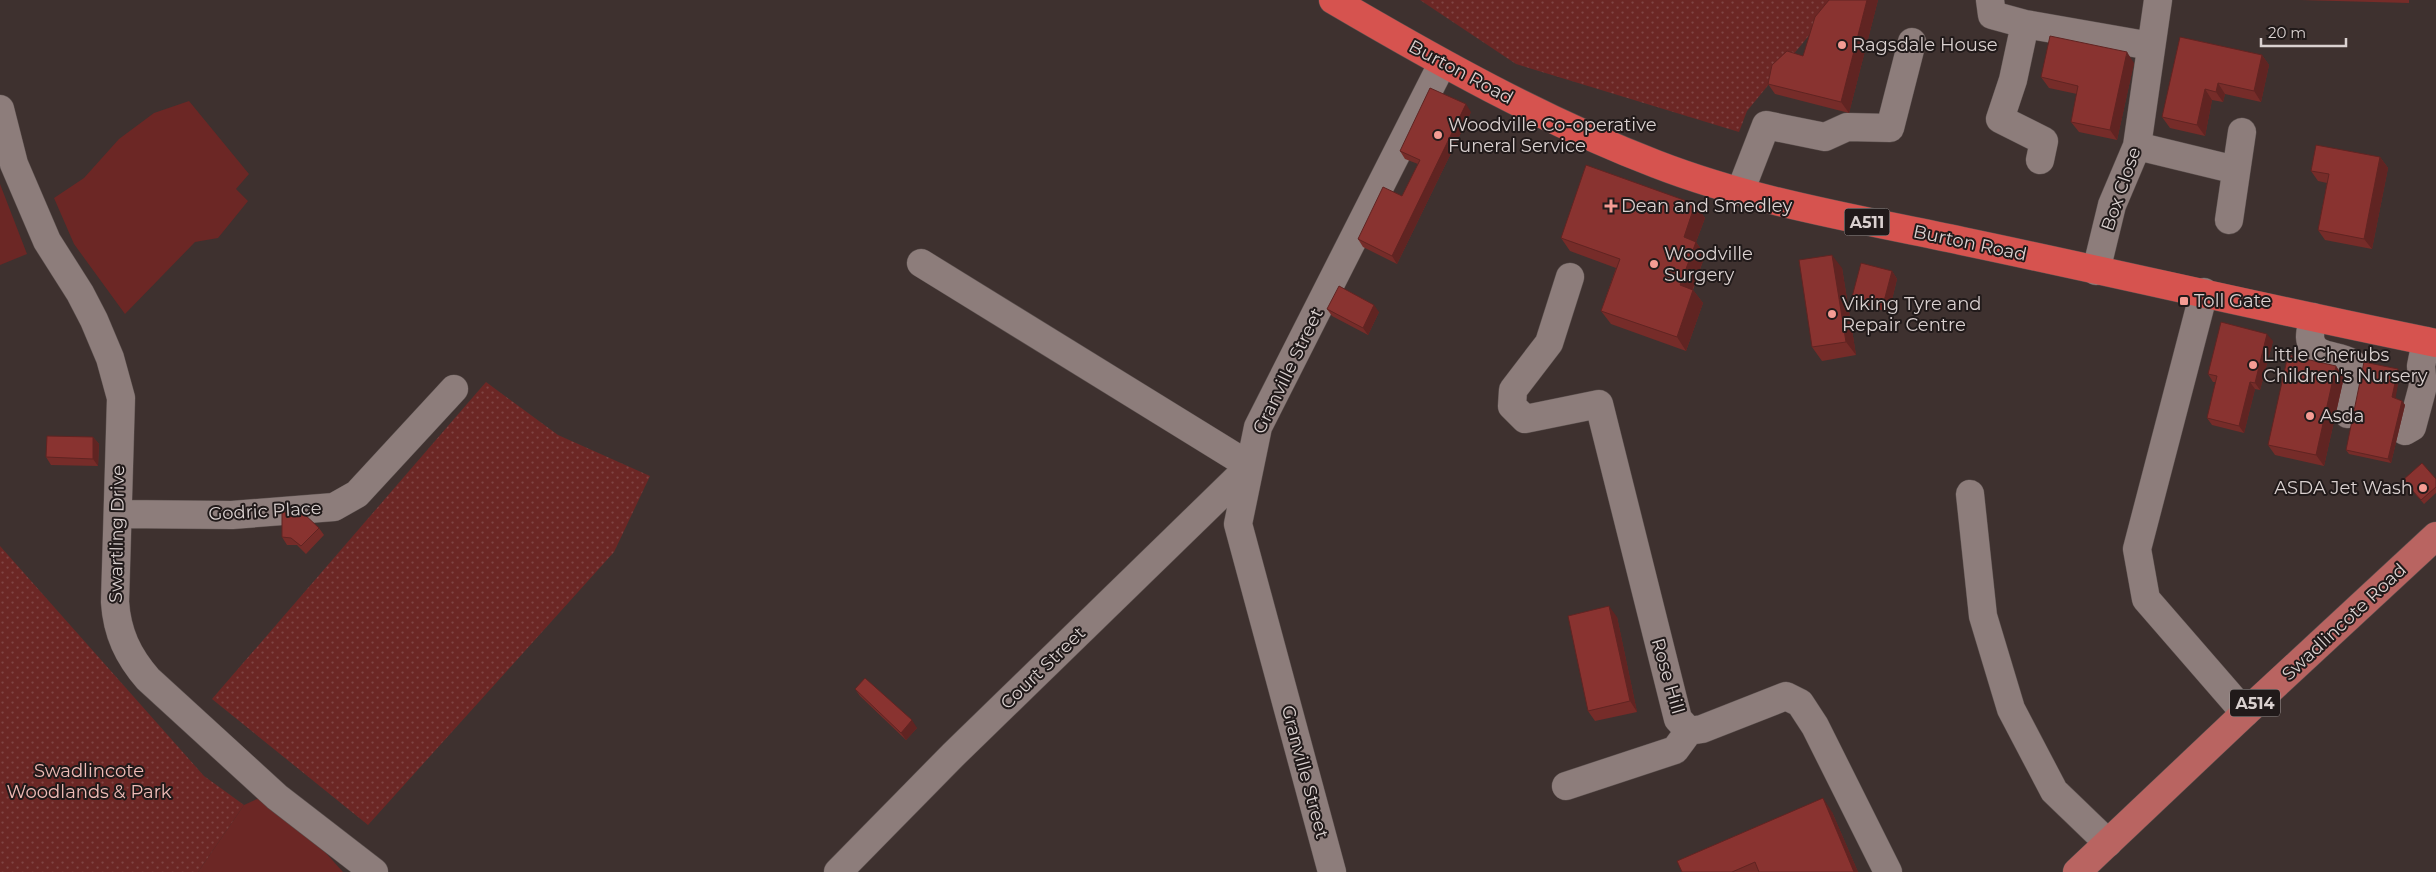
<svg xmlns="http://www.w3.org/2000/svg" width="2436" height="872" viewBox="0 0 2436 872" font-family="Montserrat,sans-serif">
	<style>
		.grass { fill: #6c2725 }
		.park { fill: url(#park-dots) }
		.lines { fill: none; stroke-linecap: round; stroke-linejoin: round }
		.minor-casing { stroke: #5b504e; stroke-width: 29 }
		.major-casing { stroke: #5b504e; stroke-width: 29 }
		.highway-casing { stroke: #5b504e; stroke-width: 29 }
		.minor { stroke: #8d7d7b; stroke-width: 28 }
		.major { stroke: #b96461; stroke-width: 28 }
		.highway { stroke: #d6534f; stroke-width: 28 }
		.wall { fill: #762c29 }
		.shaded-wall { fill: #602422 }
		.building { fill: #893330; stroke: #602422 }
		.poi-dot { fill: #f59c94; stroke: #211a1a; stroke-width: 2 }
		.labels { text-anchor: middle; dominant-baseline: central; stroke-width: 4; stroke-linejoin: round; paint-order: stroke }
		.shield { fill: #211a1a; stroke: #a29a99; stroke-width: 1 }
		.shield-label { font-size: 16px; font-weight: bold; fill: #dad1d0 }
		.poi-label { font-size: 18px; fill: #dad1d0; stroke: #211a1a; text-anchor: start }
		.street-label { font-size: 18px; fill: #dad1d0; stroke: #211a1a }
		.park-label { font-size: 18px; fill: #efbcb7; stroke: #211a1a }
	</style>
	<defs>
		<pattern id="park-dots" width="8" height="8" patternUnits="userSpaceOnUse" patternTransform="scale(1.25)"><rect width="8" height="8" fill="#6c2725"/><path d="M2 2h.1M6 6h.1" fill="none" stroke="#804544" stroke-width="1.8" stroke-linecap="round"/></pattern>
	</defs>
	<rect width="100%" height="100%" fill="#3e312f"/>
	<path class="grass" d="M189,101L249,174L236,189L248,201L218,238L195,242L125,314L74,244L54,198L84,178L119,139L154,113Z
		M0,184L27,254L0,265Z
		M259,798L325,852L343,872H198L244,805Z"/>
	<path class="park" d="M1420,0H1838L1747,111L1739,132L1516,64Z
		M486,382L558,435L650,476L614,552L368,825L212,699Z
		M0,546L204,776L244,805L198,872H0Z"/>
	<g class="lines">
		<defs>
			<path id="minor" d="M1990,0L1992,15L2025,24L2151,46
				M2025,24L2013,80L2000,119L2044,141L2040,160
				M0,109L14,164L47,241L80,293L94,320L110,358L121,398L115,602C117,633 128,656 148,679L277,797L374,872
				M2137,146L2236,170
				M1740,192L1766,125L1825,137L1847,127L1890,128L1912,42
				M2229,220L2242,132
				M2096,271L2112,205L2137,146L2158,0
				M1570,277L1549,343L1513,390L1512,406L1525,419L1599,404L1678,719L1689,731L1702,729L1786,696L1800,703L1815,726L1888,872
				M2204,292L2137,549L2146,599L2245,713
				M2313,317C2312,323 2310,331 2310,337C2312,366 2356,348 2357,375C2357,387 2350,402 2348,414
				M2405,431L2412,427L2423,386L2421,366L2426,341
				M1970,494L1983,616L2011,709L2054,791L2108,843
				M118,514L232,515L334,507L357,494L454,389
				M1566,786L1675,750L1689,731
				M838,872L953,755L1250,466L921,263
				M1332,872L1238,524L1258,427L1442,64"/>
			<path id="major" d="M2077,872L2245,713L2436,536"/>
			<path id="highway" d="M1333,0C1437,61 1542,120 1656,164C1754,202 1859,219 1962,241C2120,274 2277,311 2436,343"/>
		</defs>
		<use href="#minor" class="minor-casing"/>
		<use href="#major" class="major-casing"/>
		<use href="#highway" class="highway-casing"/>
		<use href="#minor" class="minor"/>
		<use href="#major" class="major"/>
		<use href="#highway" class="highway"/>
	</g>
	<path class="wall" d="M1829,0H1878L1849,113L1775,94L1768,84L1803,56Z
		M2300,0H2409V3Z
		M2180,37L2262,55L2269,65L2261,102L2225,94L2223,102L2212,100L2205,136L2170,128L2162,117Z
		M2134,63L2117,140L2079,132L2071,122L2077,94L2049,88L2041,77Z
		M1471,112L1397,264L1363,247L1358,239L1402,196L1418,164L1405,159L1400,151Z
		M2380,157L2388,168L2372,249L2325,240L2318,230L2327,183L2318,181L2311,171Z
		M1695,204L1705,218L1696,242L1705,255L1693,290L1703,303L1686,351L1611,324L1601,311L1616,268L1570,251L1561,238Z
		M1842,268L1856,355L1822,361L1812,347Z
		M1892,271L1897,279L1889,312L1857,304L1852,297Z
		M1327,309L1379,312L1368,335L1332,316Z
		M2273,341L2260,390L2255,389L2244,433L2212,425L2207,418L2216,382H2213L2208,374Z
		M2400,373L2395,398L2402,401L2405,405L2391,463L2349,454L2346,450Z
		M2344,377L2324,466L2275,455L2268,445Z
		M93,437L99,444L98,466L51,465L46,457Z
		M2436,479V493L2424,504L2403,480Z
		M319,528L324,535L306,554L297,545H287L282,537Z
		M1617,617L1637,712L1595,721L1588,711Z
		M855,689L917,728L906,740L860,696Z
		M1832,812L1858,872H1682Z"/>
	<path class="shaded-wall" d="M1867,0H1878L1849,113L1841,102Z
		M2127,52L2134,63L2117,140L2110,130Z
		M2262,55L2269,65L2261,102L2254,91Z
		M2218,83L2225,94L2223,102L2216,92Z
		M2205,89L2212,100L2205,136L2197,125Z
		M1466,104L1471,112L1397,264L1392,256Z
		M2380,157L2388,168L2372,249L2364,239Z
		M1695,204L1705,218L1696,242L1705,255L1689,299L1680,285L1684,237Z
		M1832,255L1842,268L1856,355L1846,342Z
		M1892,271L1897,279L1889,312L1883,305Z
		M1693,290L1703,303L1686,351L1677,337Z
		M1374,305L1379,312L1368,335L1363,328Z
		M2267,334L2273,341L2260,390L2255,383Z
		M2336,366L2344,377L2324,466L2316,455Z
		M2398,369L2400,373L2395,401L2392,397Z
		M2250,382L2255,389L2244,433L2239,426Z
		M2402,401L2405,405L2391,463L2388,459Z
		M93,437L99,444L98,466L93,459Z
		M1609,606L1617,617L1637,712L1630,701Z
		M912,720L917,728L906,740L901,733Z
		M1823,798L1832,812L1858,872H1854Z"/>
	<path class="building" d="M1829,0H1867L1841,102L1768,84L1772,65L1787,51L1803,56L1815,17Z
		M2050,36L2127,52L2110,130L2071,122L2078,86L2041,77Z
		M2180,37L2262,55L2254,91L2218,83L2216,92L2205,89L2197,125L2162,117Z
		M1430,88L1466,104L1392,256L1358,239L1383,187L1402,196L1420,160L1400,151Z
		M2316,145L2380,157L2364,239L2318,230L2329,174L2311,171Z
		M1586,165L1695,204L1684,237L1696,242L1680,285L1693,290L1677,337L1601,311L1620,259L1561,238Z
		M1832,255L1846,342L1812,347L1799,260Z
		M1861,263L1892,271L1883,305L1852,297Z
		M1339,286L1374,305L1363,328L1327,309Z
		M2221,322L2267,334L2255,383L2250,382L2239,426L2207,418L2217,376L2208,374Z
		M2288,355L2336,366L2316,455L2268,445Z
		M2364,362L2398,369L2392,397L2402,401L2388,459L2346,450Z
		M47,436L93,437V459L46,457Z
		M2422,463L2436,479V487L2421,500L2403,480Z
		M282,512H302L319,528L301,546L291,538L282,537Z
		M1609,606L1630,701L1588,711L1568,616Z
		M865,678L912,720L901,733L855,689Z
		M1823,798L1854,872H1759L1755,862L1732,872H1682L1677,861Z"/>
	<g class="poi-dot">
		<circle cx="1842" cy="45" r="5"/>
		<circle cx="1438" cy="135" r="5"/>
		<path d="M1608.5 198.5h5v5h5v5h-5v5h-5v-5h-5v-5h5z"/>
		<circle cx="1654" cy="264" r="5"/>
		<rect x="2179" y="296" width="10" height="10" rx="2.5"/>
		<circle cx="1832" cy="314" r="5"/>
		<circle cx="2253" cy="365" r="5"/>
		<circle cx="2310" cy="416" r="5"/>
		<circle cx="2423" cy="488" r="5"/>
	</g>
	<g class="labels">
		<g class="shield">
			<rect x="1844.5" y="208.5" width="45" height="27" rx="4"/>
			<rect x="2230" y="689.5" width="50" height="27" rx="4"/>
		</g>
		<g class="shield-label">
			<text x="1867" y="222">A511</text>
			<text x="2255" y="703">A514</text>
		</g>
		<g class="poi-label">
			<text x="1852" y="45">Ragsdale House</text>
			<text x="1448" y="125">Woodville Co-operative<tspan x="1448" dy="21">Funeral Service</tspan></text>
			<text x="1621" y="206">Dean and Smedley</text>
			<text x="1664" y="254">Woodville<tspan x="1664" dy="21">Surgery</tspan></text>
			<text x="2194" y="301">Toll Gate</text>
			<text x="1842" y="304">Viking Tyre and<tspan x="1842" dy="21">Repair Centre</tspan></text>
			<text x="2263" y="355">Little Cherubs<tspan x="2263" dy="21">Children's Nursery</tspan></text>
			<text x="2320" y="416">Asda</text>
			<text x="2413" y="488" text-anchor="end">ASDA Jet Wash</text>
		</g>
		<g class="street-label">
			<text transform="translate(1461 72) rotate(28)">Burton Road</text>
			<text transform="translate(2121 189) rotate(-71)">Box Close</text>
			<text transform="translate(1970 243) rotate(12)">Burton Road</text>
			<text transform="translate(1288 371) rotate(-64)">Granville Street</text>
			<text transform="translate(265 511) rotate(-3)">Godric Place</text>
			<text transform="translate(117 534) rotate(-89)">Swartling Drive</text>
			<text transform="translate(2344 622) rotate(-43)">Swadlincote Road</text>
			<text transform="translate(1043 668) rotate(-44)">Court Street</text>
			<text transform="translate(1668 676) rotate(74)">Rose Hill</text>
			<text transform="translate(1305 772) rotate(75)">Granville Street</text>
		</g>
		<g class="park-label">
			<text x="89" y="771">Swadlincote<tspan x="89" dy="21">Woodlands &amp; Park</tspan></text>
		</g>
	</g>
	<path d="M2261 38v8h85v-8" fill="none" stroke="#dad1d0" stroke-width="2.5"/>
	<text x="2268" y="38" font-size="15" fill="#dad1d0" stroke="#211a1a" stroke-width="4" paint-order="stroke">20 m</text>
</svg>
